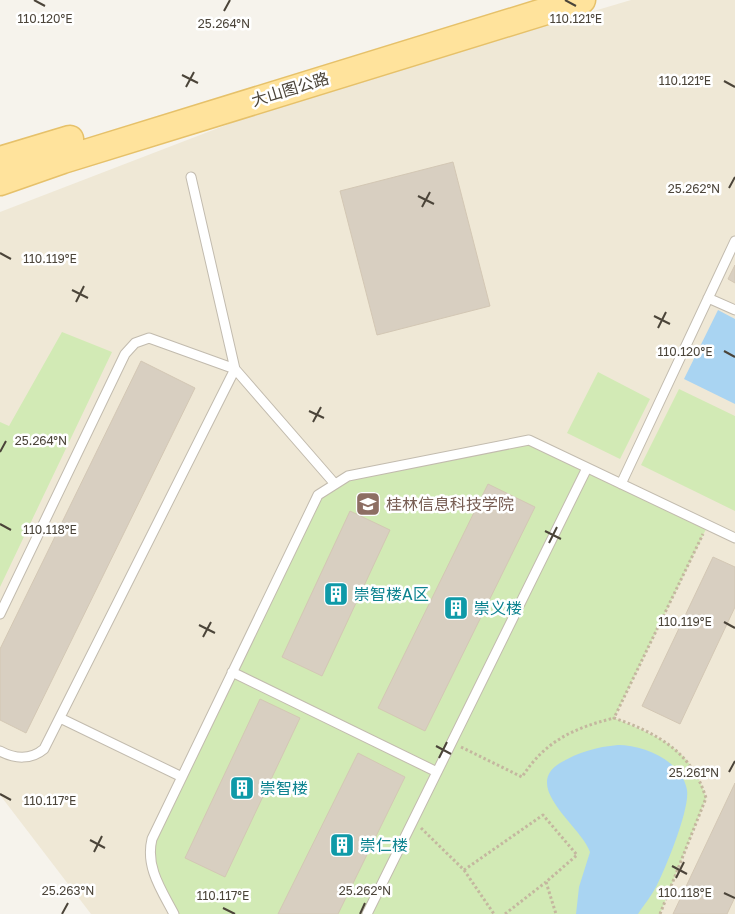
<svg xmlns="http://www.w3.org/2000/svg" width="735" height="914" viewBox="0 0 735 914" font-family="'Golos Text','Noto Sans SC',sans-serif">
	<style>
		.education { fill: #efe8d6 }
		.green { fill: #d2eab5 }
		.water { fill: #a9d4f2 }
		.building { fill: #d8cfc1; stroke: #d3c7b4 }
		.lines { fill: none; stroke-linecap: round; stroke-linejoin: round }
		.lane-casing { stroke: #c2bbae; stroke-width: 11 }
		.primary-casing { stroke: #e6c16a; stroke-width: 29 }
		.path { stroke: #c4b79f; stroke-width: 3; stroke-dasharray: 2.5 2.5; stroke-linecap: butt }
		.lane { stroke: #fff; stroke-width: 9 }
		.primary { stroke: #ffe39c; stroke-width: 26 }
		.ticks { fill: none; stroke: #4b4439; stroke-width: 2 }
		.labels { text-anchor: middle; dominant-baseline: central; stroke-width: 5; stroke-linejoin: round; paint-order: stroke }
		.street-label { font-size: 16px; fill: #4b4439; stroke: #fff }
		.education-label { font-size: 16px; fill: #785e54; stroke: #fff; text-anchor: start }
		.culture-label { font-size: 16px; fill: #0d838f; stroke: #fff; text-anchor: start }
		.ticks-label { font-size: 12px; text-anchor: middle; fill: #4b4439; stroke: #fff; stroke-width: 5; stroke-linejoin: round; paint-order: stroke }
	</style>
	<rect width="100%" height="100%" fill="#f6f3ec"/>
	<path class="education" d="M631,0H735V914H91L0,795V212L278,105Z"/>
	<path class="green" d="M62,332L112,352L0,587V422L9,426Z
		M598,372L650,399L620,459L567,433Z
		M679,389L735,416V511L641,465Z
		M529,440L708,525L614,718C658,737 691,747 706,798L660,914H174L158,884L150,847L318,495L348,476Z"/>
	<path class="water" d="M718,310L735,319V404L684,379Z
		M618,745C644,745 682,761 687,790C690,809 666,867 657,885C652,895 644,905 638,914H576L579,887L590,852C581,826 521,787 560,763C579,752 596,747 618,745Z"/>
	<path class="building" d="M453,162L490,306L377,335L340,191Z
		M735,265V283L728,279Z
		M141,361L195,388L26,733L0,720V649Z
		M488,484L535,507L425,731L378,708Z
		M350,511L390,530L322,676L282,657Z
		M713,557L735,567V607L680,724L642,706Z
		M260,699L300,718L225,877L185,858Z
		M358,753L405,777L338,914H278Z
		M735,783V897L727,914H673Z"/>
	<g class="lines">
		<defs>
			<path id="lane" d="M191,177L235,369L335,484
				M708,298L735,310
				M621,484L735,241
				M0,614L125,354L135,343L149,338L235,369L44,749C31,760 15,759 0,751
				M232,672L437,772
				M60,718L182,777
				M174,914C162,891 145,867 152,839L318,495L348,476L358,474L529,440L735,538
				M367,914L587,468"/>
			<path id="primary" d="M0,160L70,139
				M0,182L63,160L582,0"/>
		</defs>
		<use href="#lane" class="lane-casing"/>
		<use href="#primary" class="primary-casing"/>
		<path class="path" d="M461,747L522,777C545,741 574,728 614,718
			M421,828L464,870L543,815L577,855L546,882L556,914
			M464,870L494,914
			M505,914L546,882
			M660,914L706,798C692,752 657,733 614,718L703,534"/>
		<use href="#lane" class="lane"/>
		<use href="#primary" class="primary"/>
	</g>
	<path class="ticks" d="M34,0L45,6M565,0L576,6M224,11L230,0M182,75L198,83M724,81L735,87M186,87L194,72M729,188L735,177M418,196L434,204M422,207L430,192M0,253L11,259M72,290L88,298M76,302L84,286M654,316L670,324M658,328L666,312M724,351L735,357M309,411L324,418M313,422L321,407M0,452L6,441M0,524L11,530M545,531L561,539M549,543L557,527M724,622L735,628M199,625L215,633M203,637L211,622M436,746L451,754M439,758L447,742M729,772L735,761M0,794L11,800M90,840L105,848M94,852L102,836M672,866L687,874M676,878L684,862M724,893L735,898M223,908L235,914M62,914L68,903M360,914L365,903"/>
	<defs>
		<symbol id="university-square" viewBox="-11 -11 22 22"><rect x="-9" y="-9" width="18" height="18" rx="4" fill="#8d6e63" stroke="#fff"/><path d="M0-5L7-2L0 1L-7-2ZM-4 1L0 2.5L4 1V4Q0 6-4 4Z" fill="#fff"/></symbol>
		<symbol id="building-square" viewBox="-11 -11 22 22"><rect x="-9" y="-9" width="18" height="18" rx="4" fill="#0f9aa8" stroke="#fff"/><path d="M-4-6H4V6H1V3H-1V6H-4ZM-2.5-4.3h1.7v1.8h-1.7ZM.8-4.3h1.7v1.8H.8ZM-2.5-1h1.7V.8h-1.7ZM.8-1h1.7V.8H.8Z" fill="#fff"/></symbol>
	</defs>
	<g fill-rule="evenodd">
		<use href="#university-square" x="354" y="490" width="28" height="28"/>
		<use href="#building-square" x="322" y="580" width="28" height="28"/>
		<use href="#building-square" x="442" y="594" width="28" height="28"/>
		<use href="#building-square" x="228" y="774" width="28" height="28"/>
		<use href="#building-square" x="328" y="831" width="28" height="28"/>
	</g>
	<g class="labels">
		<g class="street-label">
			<text transform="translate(290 89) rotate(-17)">大山图公路</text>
		</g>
		<g class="education-label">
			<text x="386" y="504">桂林信息科技学院</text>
		</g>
		<g class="culture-label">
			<text x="354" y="594">崇智楼A区</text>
			<text x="474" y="608">崇义楼</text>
			<text x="260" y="788">崇智楼</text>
			<text x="360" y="845">崇仁楼</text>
		</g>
	</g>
	<g class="ticks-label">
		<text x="576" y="23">110.121°E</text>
		<text x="45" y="23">110.120°E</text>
		<text x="224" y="28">25.264°N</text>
		<text x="685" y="85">110.121°E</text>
		<text x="694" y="193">25.262°N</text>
		<text x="50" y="263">110.119°E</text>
		<text x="685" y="356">110.120°E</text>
		<text x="41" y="445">25.264°N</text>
		<text x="50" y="534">110.118°E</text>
		<text x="685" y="626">110.119°E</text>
		<text x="694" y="777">25.261°N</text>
		<text x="50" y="805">110.117°E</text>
		<text x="68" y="895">25.263°N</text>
		<text x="365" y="895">25.262°N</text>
		<text x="685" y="897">110.118°E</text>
		<text x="223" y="900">110.117°E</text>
	</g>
</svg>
